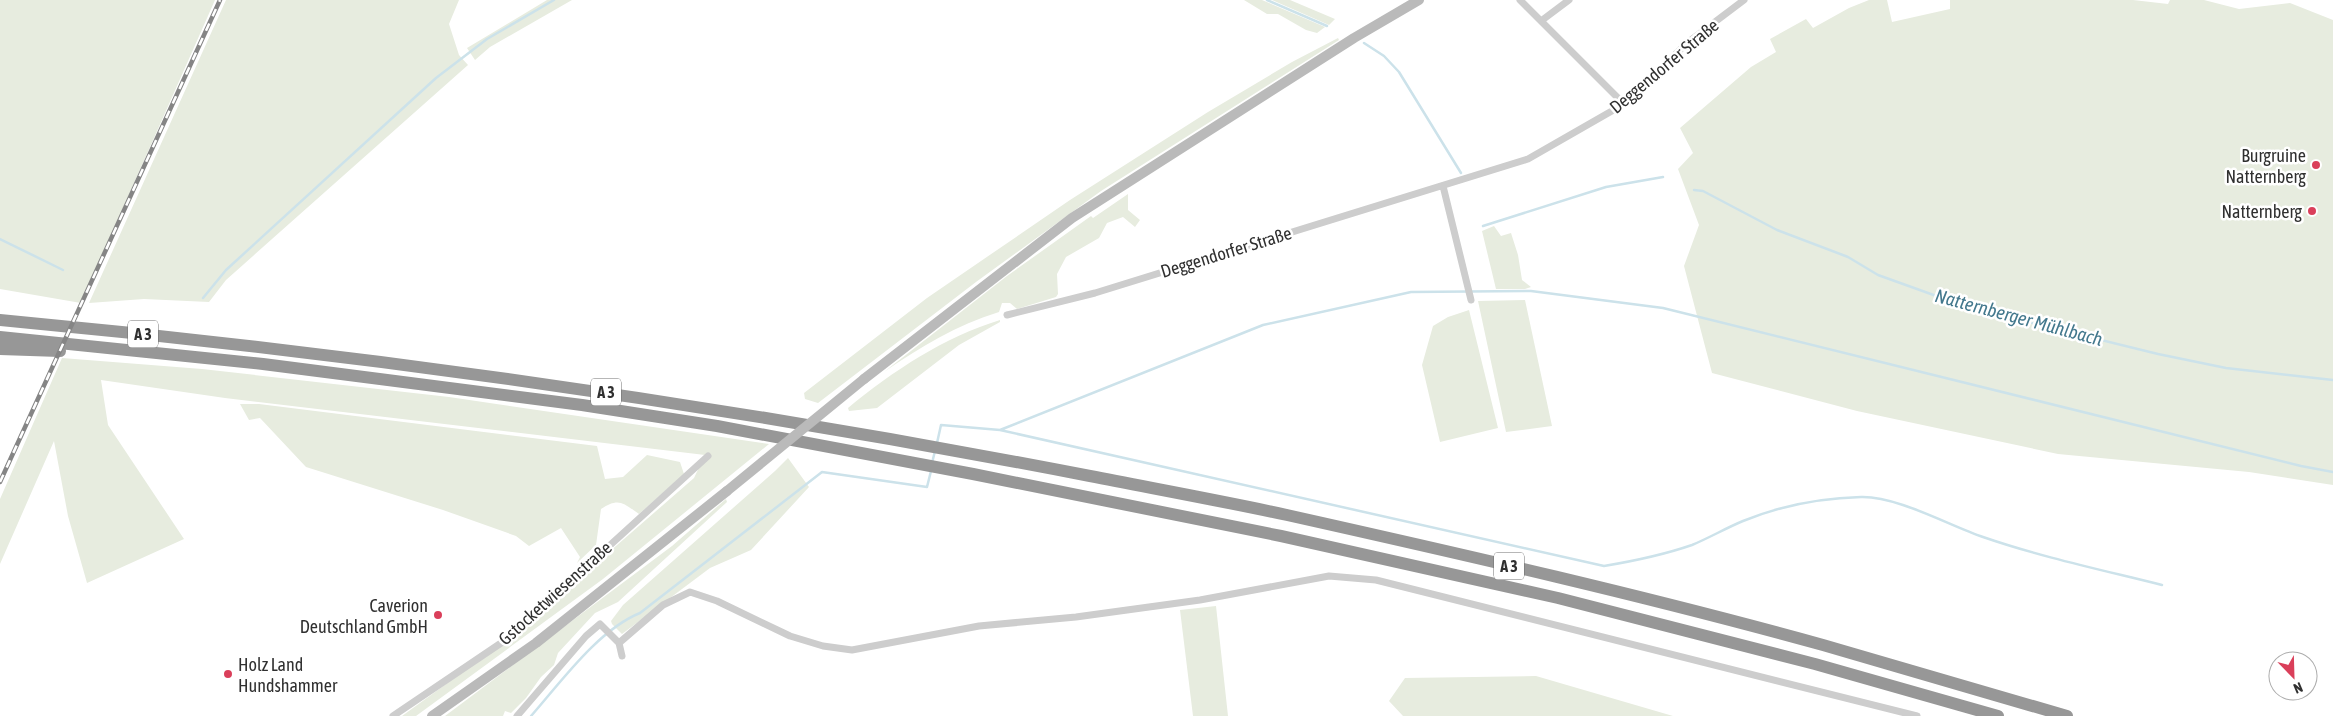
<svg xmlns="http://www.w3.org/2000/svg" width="2333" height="716" viewBox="0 0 2333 716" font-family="'Asap Condensed',sans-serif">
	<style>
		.green { fill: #e7ecdf }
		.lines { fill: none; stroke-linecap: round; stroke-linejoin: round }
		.stream { stroke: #cce2ea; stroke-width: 2.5 }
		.minor { stroke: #cdcdcd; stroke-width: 7 }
		.secondary { stroke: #bababa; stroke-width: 10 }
		.motorway { stroke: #979797; stroke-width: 12 }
		.rail-casing { stroke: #858585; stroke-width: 4.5 }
		.rail { stroke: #fff; stroke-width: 2.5; stroke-dasharray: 8; stroke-linecap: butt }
		.secondary-bridge { stroke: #bababa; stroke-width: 10 }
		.poi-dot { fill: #da3f5a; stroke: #fff; stroke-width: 2 }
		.labels { text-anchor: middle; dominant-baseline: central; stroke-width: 5; stroke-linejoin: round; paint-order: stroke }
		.shield { fill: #fff; stroke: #6e6e6e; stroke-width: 1 }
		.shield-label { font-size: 16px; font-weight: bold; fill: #303030 }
		.street-label { font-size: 18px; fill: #303030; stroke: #fff }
		.poi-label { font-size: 18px; fill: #303030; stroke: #fff; text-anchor: end }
		.water-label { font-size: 19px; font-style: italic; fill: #43788d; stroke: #fff }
	</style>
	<rect width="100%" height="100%" fill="#fff"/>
	<path class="green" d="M0,0H215L81,303L0,289Z
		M226,0H459L449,24L459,55L468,65L226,280L209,302L144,299L89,303Z
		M547,0H572L490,47L475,60L467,48Z
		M1244,0H1262L1325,27L1317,33L1306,30L1278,14H1267Z
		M1272,0H1290L1335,19L1329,25Z
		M1869,0H1887L1892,22L1950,9V0H2133L2168,4L2170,0H2204L2239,9L2290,3L2333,20V485L2249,472L2058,454L1857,411L1712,373L1684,266L1699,225L1678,169L1693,153L1680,128L1751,67L1776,52L1770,39L1806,19L1813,28L1849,8Z
		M1338,38L1339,40L1101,191L976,282L818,403L805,399L804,393L927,298L1070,200L1208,112L1292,62Z
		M1128,194V210L1140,220L1135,227L1123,217L1107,223L1099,238L1066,257L1057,274L1058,294L1056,297L1017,309L1010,303H1002L999,312C957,325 920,347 884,372L1007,276L1091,216L1093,218Z
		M1494,226L1501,236L1511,233L1518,255L1522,280L1531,287L1525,289H1496L1482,231Z
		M1525,300L1552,426L1506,432L1478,301Z
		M1469,310L1498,428L1440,442L1422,365L1433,326L1448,317Z
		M1000,320V322L959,345L877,408L849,411L848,408C893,371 944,337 1000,320Z
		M62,358L202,369L449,397L769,444L603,579L416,716H402L515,634L694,478L705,455L225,398L101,380L108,425L184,539L87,583L68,516L54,441L0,564V499Z
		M240,404H259L597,446L605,479L623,477L647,455L680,462L684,474L639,514C623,503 619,497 601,509L596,545L577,563L580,557L561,528L529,546L516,536L443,510L306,467L260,418L249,420Z
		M788,458L809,487L751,550L710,568L622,634L612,624L611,621L623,605L775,471Z
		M726,499L727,502L618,602L595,613L558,653L554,665L541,677L526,698L511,713L505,711L503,716H445L672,546Z
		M1216,606L1228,716H1193L1180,610Z
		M1536,676L1673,716H1403L1389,701L1405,678Z"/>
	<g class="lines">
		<path class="stream" d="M1267,0L1327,26
			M1364,43L1384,56L1399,72L1461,173
			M1694,190L1703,191L1777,230L1848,257L1878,275L1967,307L2158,354L2226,368L2333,380
			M1483,226L1606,187L1663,177
			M0,239L63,270
			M203,298L226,270L436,78L487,39L554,0
			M1000,430L1604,566C1634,561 1663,555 1692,545C1709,538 1726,528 1743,521C1780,506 1821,498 1861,497C1897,496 1948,525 1983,537C2041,557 2102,570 2162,585
			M937,443L941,425L1000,430L1263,325L1411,292L1531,291L1663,308L2301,466L2333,472
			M932,463L935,451
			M531,716C561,682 598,630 640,613L822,472L927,487L931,471"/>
		<path class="minor" d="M1520,0L1624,104
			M1541,21L1569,0
			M1443,186L1471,300
			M1007,315L1095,293L1528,159L1624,104L1687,43L1744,0
			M619,643L663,605L690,592L717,601L790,636L823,646L852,650L979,626L1076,617L1200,600L1329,576L1376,580L1917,716
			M393,716L507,639L708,456
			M517,716L586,636L600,624L619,643L622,656"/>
		<path class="secondary" d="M864,379L1072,218L1354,38L1419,0
			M432,716L536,643L727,491"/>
		<path class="motorway" d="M0,320C366,354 729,406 1090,476C1156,489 1222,501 1287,515C1466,555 1646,596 1823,645C1904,668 1985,692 2067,716
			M0,337L263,364L582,405L717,426L973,474L1281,536L1558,598L1815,664L1998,716
			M0,349L60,351"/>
		<defs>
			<path id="rail" d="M0,482L220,0"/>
		</defs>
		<use href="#rail" class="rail-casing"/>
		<use href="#rail" class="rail"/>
		<path class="secondary-bridge" d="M727,491L864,379"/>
	</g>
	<g class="poi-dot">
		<circle cx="2316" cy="165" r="5"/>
		<circle cx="2312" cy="211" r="5"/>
		<circle cx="438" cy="615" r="5"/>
		<circle cx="228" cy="674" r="5"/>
	</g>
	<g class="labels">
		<g class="shield">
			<rect x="128" y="320.5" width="30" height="27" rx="4"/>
			<rect x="591" y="378.5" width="30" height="27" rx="4"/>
			<rect x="1494" y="552.5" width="30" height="27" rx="4"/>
		</g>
		<g class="shield-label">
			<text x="143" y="334">A 3</text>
			<text x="606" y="392">A 3</text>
			<text x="1509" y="566">A 3</text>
		</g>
		<g class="street-label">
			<text transform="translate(1664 66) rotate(-40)">Deggendorfer Straße</text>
			<text transform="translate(1226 252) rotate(-17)">Deggendorfer Straße</text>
			<text transform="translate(555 593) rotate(-42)">Gstocketwiesenstraße</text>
		</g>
		<g class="poi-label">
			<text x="2306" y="155">Burgruine<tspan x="2306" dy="21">Natternberg</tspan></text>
			<text x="2302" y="211">Natternberg</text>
			<text x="428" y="605">Caverion<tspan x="428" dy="21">Deutschland GmbH</tspan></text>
			<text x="238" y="664" text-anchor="start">Holz Land<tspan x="238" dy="21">Hundshammer</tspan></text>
		</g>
		<g class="water-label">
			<text transform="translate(2019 317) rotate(15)">Natternberger Mühlbach</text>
		</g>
	</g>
	<g transform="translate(2293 676) rotate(157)"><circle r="24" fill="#ffffff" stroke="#acacac"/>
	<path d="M0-4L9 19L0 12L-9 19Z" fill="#da3f5a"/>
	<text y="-8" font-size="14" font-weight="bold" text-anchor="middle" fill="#303030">N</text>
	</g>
</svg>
